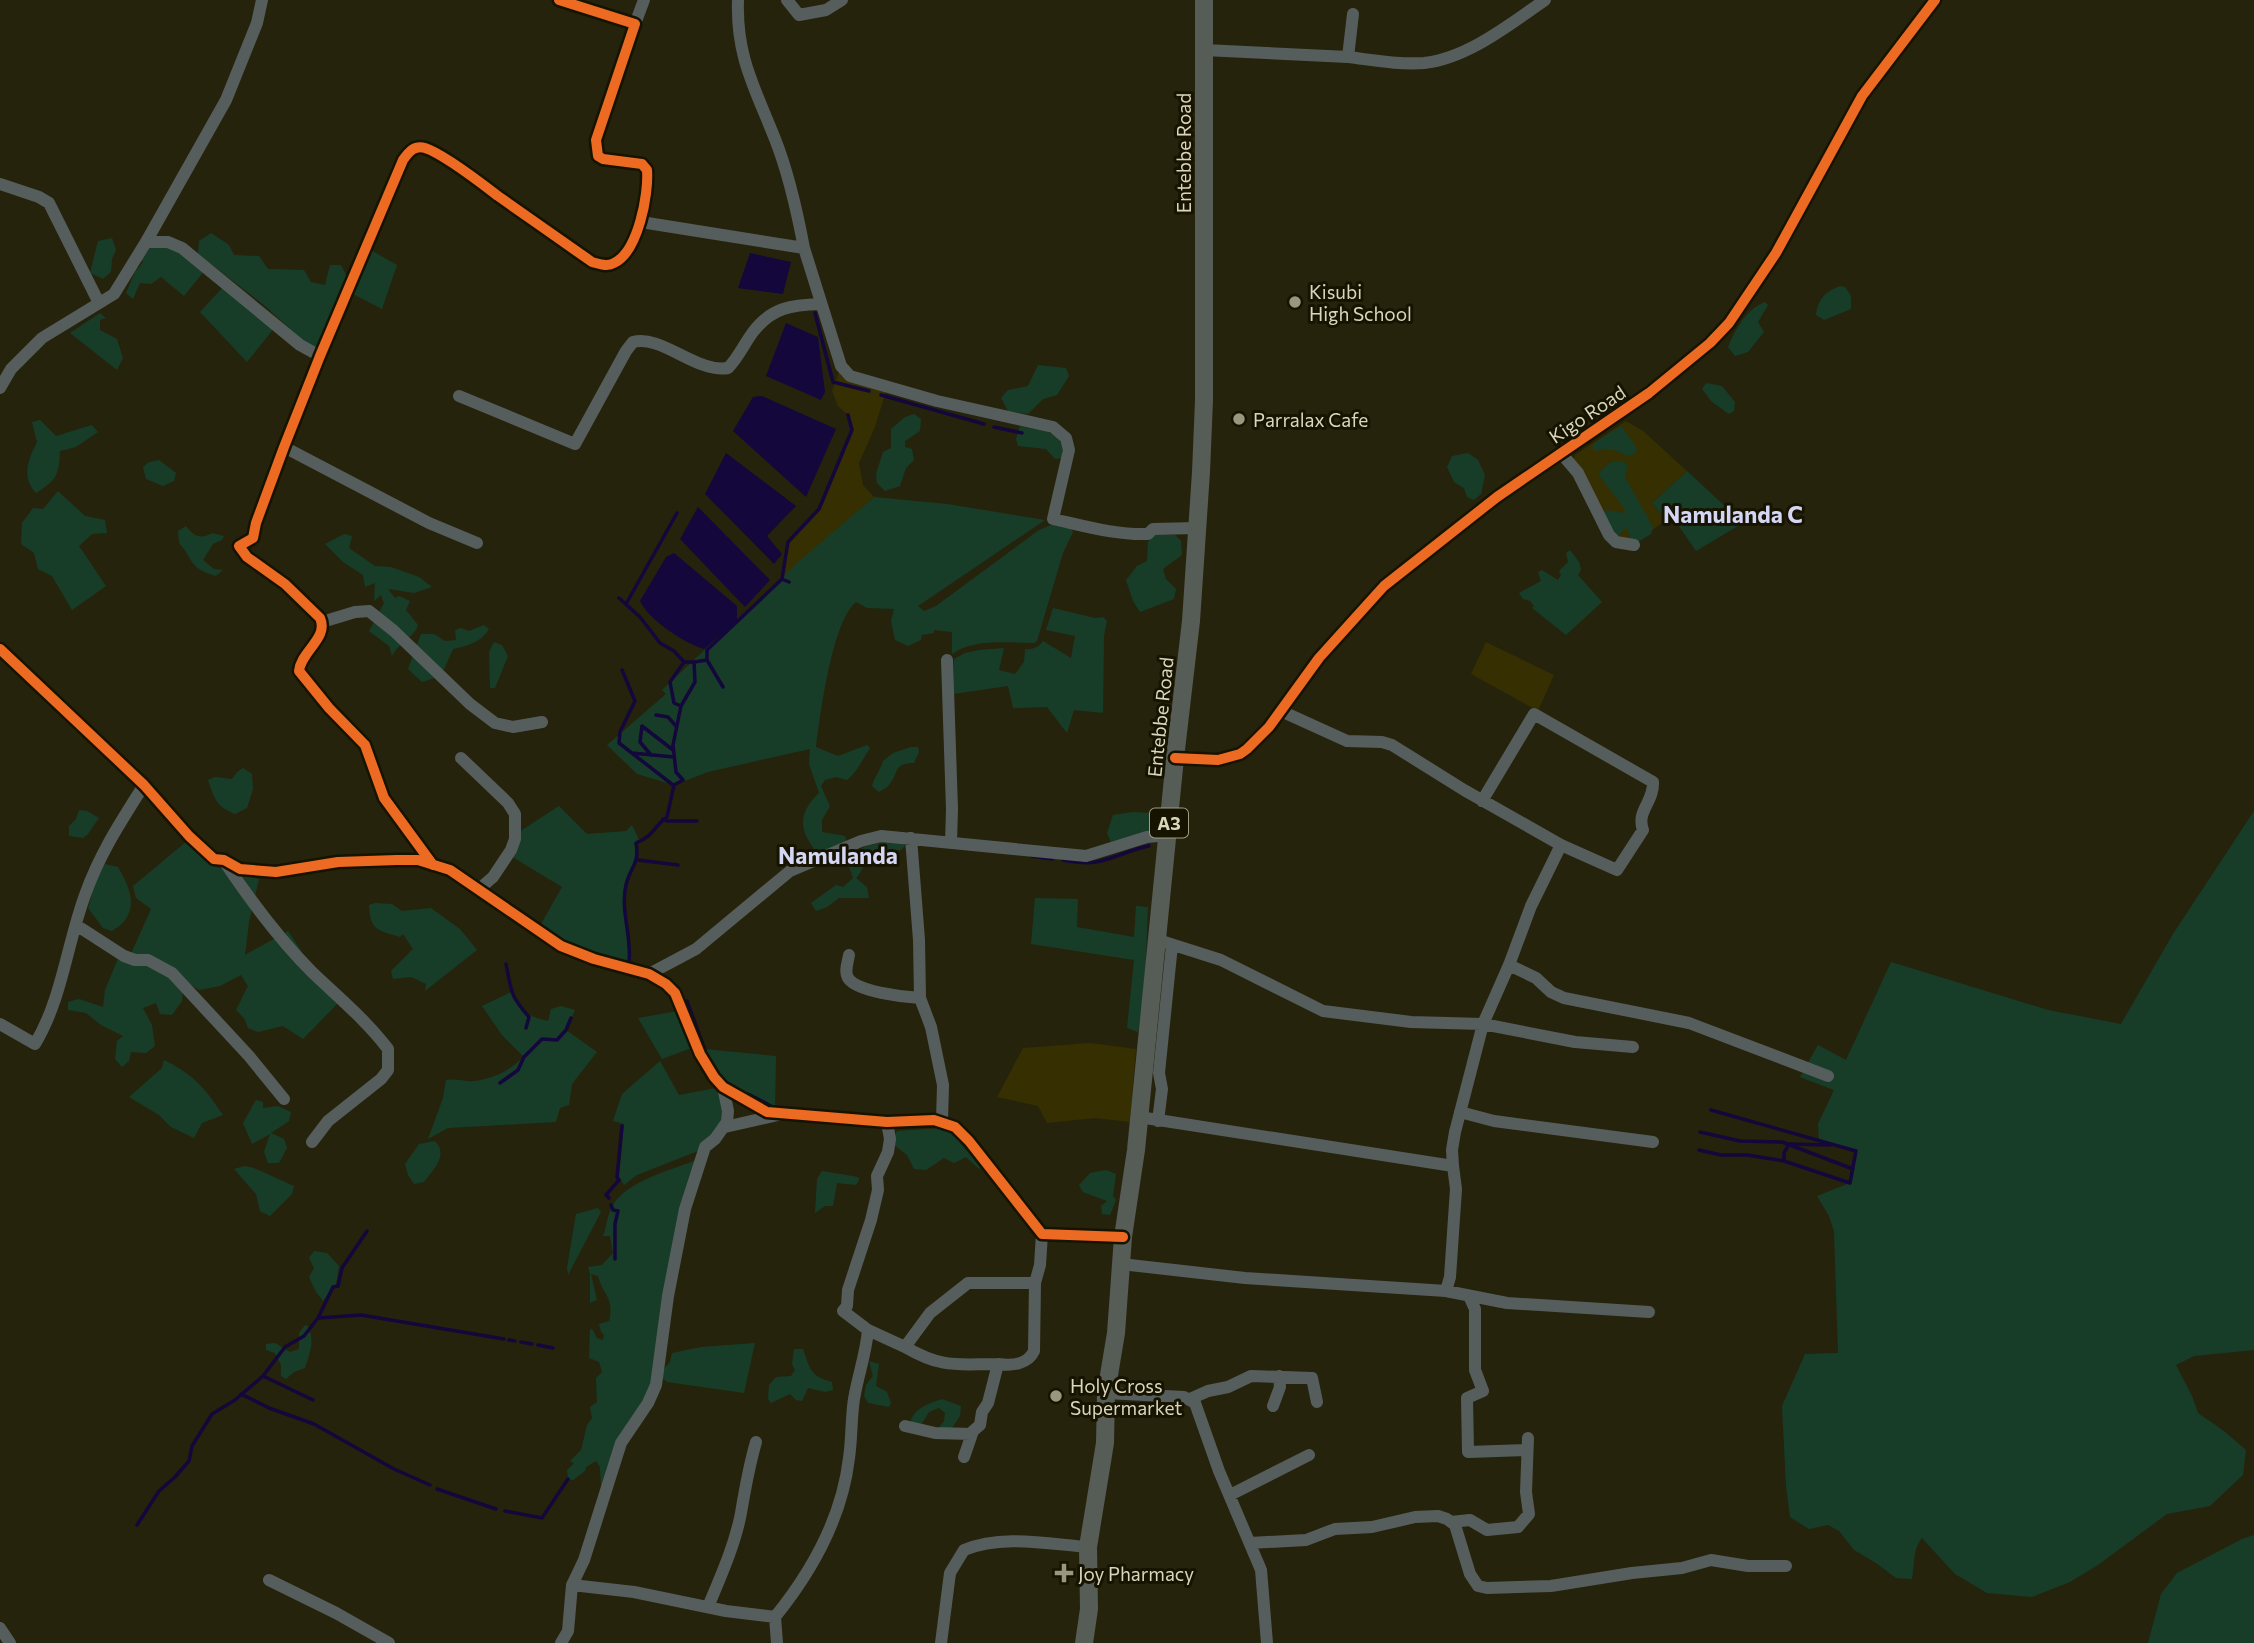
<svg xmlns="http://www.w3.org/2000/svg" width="2254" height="1643" viewBox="0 0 2254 1643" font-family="Commissioner,sans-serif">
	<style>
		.built { fill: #362f02 }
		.green { fill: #173d29 }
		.water { fill: #13073b }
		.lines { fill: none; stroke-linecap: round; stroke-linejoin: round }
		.stream { stroke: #13073b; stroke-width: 3.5 }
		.minor { stroke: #565e5d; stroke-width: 12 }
		.tertiary { stroke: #565e5d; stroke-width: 14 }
		.primary { stroke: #565c56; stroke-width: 18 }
		.cycleway-casing { stroke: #161301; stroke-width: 15 }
		.cycleway { stroke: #ed6a23; stroke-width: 10 }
		.poi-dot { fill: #9a977e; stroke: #161301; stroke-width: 2.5 }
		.labels { text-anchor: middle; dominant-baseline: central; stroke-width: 6; stroke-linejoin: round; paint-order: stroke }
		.shield { fill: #161301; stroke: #9e9c83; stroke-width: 2 }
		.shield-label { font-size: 18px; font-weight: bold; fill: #d9d6bb }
		.street-label { font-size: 19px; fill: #d9d6bb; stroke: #161301 }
		.poi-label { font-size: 19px; fill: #d9d6bb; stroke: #161301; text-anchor: start }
		.quarter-label { font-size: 23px; font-weight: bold; fill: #d4d6f4; stroke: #161301 }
	</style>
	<rect width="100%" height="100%" fill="#26230c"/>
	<path class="built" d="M839,372L842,377L886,391L875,427L859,463L863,485L874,497L782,579L788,542L819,509L852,430L848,415L838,406L832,391Z
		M1626,421L1643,431L1687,471L1652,503L1666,520L1635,543L1618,540L1573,462L1575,455Z
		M1486,642L1554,675L1538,711L1471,674Z
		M1090,1043L1136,1049L1130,1122L1095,1118L1047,1123L1038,1106L997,1097L1023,1048Z"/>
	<path class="green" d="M211,233L229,245L234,255L259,256L268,269L304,270L311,282L325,285L330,265H341L347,277L321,342L314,348L304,342L264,305L198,254L199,241Z
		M112,238L116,250L112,259L111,272L103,279L90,273L98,241Z
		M158,244L175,249L205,270L184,296L161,277L151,284L140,283L133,299L126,293L135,272L143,262L140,260L149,248Z
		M369,249L397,265L382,309L351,293Z
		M224,286L275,327L247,362L200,312Z
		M1840,286L1845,287L1851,296V309L1824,320L1816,315C1818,299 1825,292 1840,286Z
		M1765,302L1768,305L1758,322L1764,332L1748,352L1735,356L1728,347C1736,329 1745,310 1765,302Z
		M100,313L106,318L100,320V330L117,339L123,358L117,370L70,333Z
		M1038,365L1066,368L1069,376L1057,395L1043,399L1028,414L1008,411L1001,398L1008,390L1028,386Z
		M1706,383L1722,386L1735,402L1734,411L1729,414L1712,402L1702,389Z
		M914,414L921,419L920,431L905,441V447L912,449L914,460L906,468L900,486L885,491L877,483L876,474L883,452L891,448V429L905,417Z
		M40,420L56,436L92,425L98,432L76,447L60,451C59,475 57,480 36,493C21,477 28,460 37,442L32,422Z
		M1020,426C1041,431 1068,430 1062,458L1055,459L1046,449L1018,446L1016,439Z
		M1621,426L1637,448L1635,454L1627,456C1615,448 1606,449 1593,451V444Z
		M1468,453L1478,460L1485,475L1481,494L1474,500L1467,497L1464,488L1454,482L1447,467L1452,456Z
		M159,460L176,473L174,481L163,486L146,479L143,467L149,462Z
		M1624,461L1628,467L1625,477L1653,527L1651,534L1638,542L1631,540L1627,528L1615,538L1601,515L1607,510L1624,513L1625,509L1598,474L1611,462Z
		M1687,471L1743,523L1696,551L1672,516L1666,520L1652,503Z
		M58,491L85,516L105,520L107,533L92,534L79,546L106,586L72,610L52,576L38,569L34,553L21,544L22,523L33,508L43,509Z
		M874,497L947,504L1045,520L918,606L924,611L936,606L1039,530C1051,524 1059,523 1071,528L1073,532L1063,553L1037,641L1034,643C1008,643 974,638 952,654V632L934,630V633L922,635L921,640L908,646L895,640L891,621L894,609L867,608L856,602C832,621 820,716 816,747L838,756L867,745L870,748C862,760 858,771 847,780L836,777L825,780L821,786L830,806L822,820V832L845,836L847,844L821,857C801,834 794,817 819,793L809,764L810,749L708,772L674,785L637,774L607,745L666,694L662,690L797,563Z
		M186,526C194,536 200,540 212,533L224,536L222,540L213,544L203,560L214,569L223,570L216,576C188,568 195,561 179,543L178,531Z
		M344,534L352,536L349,548L375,566L391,567L419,577L432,587L414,593L388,589L395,598L399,596L410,601L406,610L418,625C414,638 398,643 392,656L389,646L369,631L384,603L381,595L374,601L375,583L365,587L363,575L343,562L325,544Z
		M1152,535H1175L1181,541L1182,555L1163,569L1166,579L1176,589L1174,599L1140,612L1133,601L1126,580L1137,566L1147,561L1148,542Z
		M1570,550L1579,562L1581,570L1578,575L1602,602L1566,635L1532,608L1534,606L1530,601L1523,599L1519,593L1541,581L1538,572L1542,570L1558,580L1561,575L1559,571L1568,562L1566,553Z
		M1053,608L1095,618L1103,617L1107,621L1104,636L1103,713L1074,710L1067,733L1047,707L1013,708L1008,686L953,694L954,659L965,653L979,650L1004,648L999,670L1015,674L1024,662L1025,649C1032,650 1039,647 1043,641L1071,658L1075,636L1046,630Z
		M484,625L489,629C482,642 467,646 453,649L441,676L422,682L408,669L421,634H434L445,641L456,640L455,630L461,628L469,631Z
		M494,642L502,645L508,656L495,688H490L489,652Z
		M911,747H918L919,752L914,763C893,763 899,773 889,785C887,788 883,789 879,792L872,786C874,777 880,772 883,761L893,753Z
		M243,768L252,774L253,789L247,808L235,814C216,806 215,800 208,780L215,777L232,779L237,772Z
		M559,806L587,834L626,831L632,825L640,842L636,843C640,864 629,867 626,885C620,910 632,940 628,967L564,942L541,924L562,887L506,853L522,830Z
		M79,810L87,811L99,818L88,834L83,838L69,836V826L76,819Z
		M2254,811V1350L2194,1356L2176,1365L2192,1396L2198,1413L2224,1431L2246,1450L2243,1475L2210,1506L2167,1514L2098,1565L2070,1582L2032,1597L1987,1593L1955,1574L1922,1538C1912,1551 1915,1563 1912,1579L1896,1578L1876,1563L1854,1550L1839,1531L1828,1525L1809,1529L1790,1517L1786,1486L1782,1406L1805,1354L1838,1353L1834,1231L1829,1216L1817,1196L1850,1183L1856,1151L1819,1141L1818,1124L1834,1090L1800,1077L1818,1045L1846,1060L1891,962L2048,1010L2121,1024L2173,934Z
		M1133,812L1152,813V830L1147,839L1113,847L1107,833L1113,815Z
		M897,838L905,846L901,850C887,851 872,851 865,864C861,870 860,874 856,878L867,887L869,898H839L827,907L816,911L811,903L836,885L843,887L853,878L846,858L864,847Z
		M187,841L217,867L259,879L249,922L245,955L288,931L302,952L297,954L342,999L303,1039L283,1026L258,1032L248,1028L244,1018L236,1010L248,986L241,975L220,986L199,990L184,980L182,1001L172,1015L160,1014L156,1003L143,1008L152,1025L155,1046L146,1053L131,1052L129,1061L122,1067L115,1059L117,1041L123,1036L101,1025L86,1013L68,1010V1002L79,999L103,1007L105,990L120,954L130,956L151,909L136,898L133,886Z
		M105,864L118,867C127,883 138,903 125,920C123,924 116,928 112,931L103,928L88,908L96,880Z
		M1035,898L1078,899L1077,927L1134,937L1136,906L1148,907L1145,983L1138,1032L1127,1028L1134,960L1031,944Z
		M375,903L392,904L402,911L431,908L460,929L477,950L425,991L426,984L411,977L393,979L391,971L413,949L403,934L400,937C378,930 370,931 369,905Z
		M511,992C521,1012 527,1016 548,1021L551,1009L561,1006L575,1010L566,1030L597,1052L572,1084L569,1105L560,1108L556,1122L448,1128L428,1139L443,1098L446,1080C457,1078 465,1082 474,1081C496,1078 508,1071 524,1057L502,1035L482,1006Z
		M678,1011L694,1047L662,1059L638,1018Z
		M704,1049L776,1056L775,1109L740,1090L719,1075Z
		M164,1060C194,1075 204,1087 223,1115L202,1123L194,1138L171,1127L159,1115L129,1097L162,1068Z
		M660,1061L679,1095L716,1088L723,1108L721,1126L698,1151L637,1175L624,1185L619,1177L624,1124L613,1121L622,1094Z
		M256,1100L263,1102V1108L278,1106L291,1112L289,1121L271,1133L284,1139L287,1148L279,1163H268L264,1152L270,1134L252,1144L243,1123Z
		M942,1128C958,1134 963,1152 979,1159L982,1169L978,1168L966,1157L954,1163L944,1158L926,1170L914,1169L907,1155L894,1145L893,1139L897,1131Z
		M435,1141C449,1155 433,1170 424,1182L414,1184L408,1175L405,1164L419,1144Z
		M694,1161H697L683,1215L661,1372L670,1362L672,1353L701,1347L755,1343L744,1393L667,1382L659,1375L601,1487L600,1467L596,1461L586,1467L585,1471L573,1480L568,1479L567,1470L574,1463L570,1461L581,1450L587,1425L592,1418L590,1407L597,1402L596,1378L602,1372L599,1362L589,1358L590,1329L593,1330L597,1338L603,1340L604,1335L601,1332L599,1324L609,1321V1324C614,1294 605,1300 598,1276L591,1274L597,1300L590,1303V1274L588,1267L602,1265L613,1253L610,1236H603C607,1226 607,1214 613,1205C626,1182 670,1170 694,1161Z
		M245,1166L254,1168L294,1186L292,1194L270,1216L260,1211L256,1194L234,1169Z
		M1106,1170L1116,1174L1113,1196L1116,1200L1110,1215L1102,1214L1101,1206L1107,1201L1083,1192L1079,1185L1090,1173Z
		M822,1171L858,1177L859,1180L856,1185L837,1183L833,1206H825L815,1213L817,1179Z
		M598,1208L601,1212L568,1275L567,1268L576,1214Z
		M314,1251L327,1253L339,1266L336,1284L323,1301L316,1292L309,1277L314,1268L309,1258Z
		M305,1325L308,1326C315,1342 310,1352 305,1368L294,1372L286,1379L281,1376V1365L275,1353L266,1350V1344L275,1343L290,1352L299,1349V1333Z
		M794,1349H803C810,1369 810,1376 832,1382L833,1390L825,1392L808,1388L802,1401L796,1400L790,1394L771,1403L768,1399L769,1385L776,1377L791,1376L795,1370L792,1364Z
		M869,1361L879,1364L876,1386L887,1392L891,1403L889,1407L868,1403L864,1396L866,1385L873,1376Z
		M942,1399L961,1406L960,1416L950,1431L938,1429L944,1421L945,1413L939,1408L929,1412L920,1427L910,1423C915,1407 928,1404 942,1399Z
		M2254,1535V1643H2148L2161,1594L2177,1573L2242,1539Z"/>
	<path class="water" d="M750,253L791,262L783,294L738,288Z
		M786,323L818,337L825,392L821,400L766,376Z
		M762,396L836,429L806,497L733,431L753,397Z
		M726,453L796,506L767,536L782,554L774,564L705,494Z
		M698,507L770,580L745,607L680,539Z
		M674,553L737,606V621L704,649C684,643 649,620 640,601L666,557Z"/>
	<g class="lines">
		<path class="stream" d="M815,313L833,382L869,391
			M881,395L984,424
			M994,427L1022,433
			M782,579L788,542L819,509L852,430L848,415
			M619,598L640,617L660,643L674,651L684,662H694L695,682L681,706L673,745L676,772L683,780L674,785L667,817C653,827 655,835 636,843C640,864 630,867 626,885C620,910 632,937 629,962
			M626,604L677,513
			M707,660L723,687
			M694,662L707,660V650L782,579L789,582
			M622,670L635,701L620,732L619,743L673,785
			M681,706L674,703L670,682L684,662
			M656,715L668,717L676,726
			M642,726L673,750
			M642,726L640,742L651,755
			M632,753L674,757
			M663,819L667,821H697
			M1032,856L1052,859
			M638,860L678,865
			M1063,860C1074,862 1085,864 1096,862C1114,859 1131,849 1149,846
			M506,964C512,992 509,994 529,1017L526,1028
			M687,1001L705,1050
			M500,1083L518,1070L524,1057L542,1039L557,1040L566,1030L571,1018
			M748,1094L771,1106
			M1700,1132L1740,1141L1782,1142L1853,1169
			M1699,1150L1721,1155H1747L1784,1161L1850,1183L1856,1151L1711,1110
			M1784,1160V1153L1789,1144L1830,1145
			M609,1198L606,1195L619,1180L617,1177L622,1126
			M611,1205L613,1210L618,1211L615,1224V1259
			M319,1318L361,1315L504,1339
			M509,1340L515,1341
			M521,1342L532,1344
			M538,1345L553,1348
			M263,1376L313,1400
			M241,1394L269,1408L314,1424L394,1469L430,1485
			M437,1489L496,1509
			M505,1511L542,1518L568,1479
			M137,1525L159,1491L175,1477L189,1461L192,1446L212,1414L235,1400L263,1376L285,1347L304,1336L318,1318L333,1287L338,1286L342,1268L367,1231"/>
		<path class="minor" d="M738,0C736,57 755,88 775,139C789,174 797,211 804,248
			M787,0L799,15L826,10L842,0
			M1353,14L1348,57C1373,60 1399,65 1424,63C1468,58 1510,24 1545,0
			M635,24L644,0
			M1204,50L1348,57
			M0,184L39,197L49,203L99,303
			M641,222L804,248L841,366L850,376L937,401L1053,427L1066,438L1069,450L1053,519C1085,526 1115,535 1148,534L1153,529L1197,528
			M146,242H168L182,248L300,345L320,356
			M0,388L11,369L42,338L114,294L146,242L226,100L257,23L262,0
			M459,396L575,444L626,351L633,342C661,334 698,374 728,368C738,358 744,344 753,332C772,307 792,305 821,304
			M284,447L429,523L477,543
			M1561,453L1578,473L1609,535L1616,542L1634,545
			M322,622L355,612L369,611L394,631L470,704L495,723L513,727L542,722
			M0,649L144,785L189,836L214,859L224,860L240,869L276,872L338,862L397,860H418L450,870L561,946L594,959L649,974L666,984L675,993L700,1054L714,1077L723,1087L767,1112L887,1122L934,1120L955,1127L969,1141L1042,1234L1123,1237
			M947,660L952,809L951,843
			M1281,711L1347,741L1382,742L1392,745L1464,790L1561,845L1531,906L1509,965L1483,1024L1455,1132L1452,1150L1453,1166
			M461,758L508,803L515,814V839L511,850L493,877L478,890
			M1482,801L1534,714L1653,782C1654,802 1636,811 1643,830L1617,870L1561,845
			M911,838L919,940L920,998L931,1027L943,1085L942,1121
			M224,861C250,900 278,938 312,972C338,997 366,1020 388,1049V1070L381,1079L328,1121L312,1142
			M433,865L384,798L365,745L329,708L299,671C301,651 329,638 320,618L285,584L247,557L239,546L253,538L256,523L284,447L320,356L403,160C409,152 414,145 425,148C444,154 481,183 498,196C529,218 561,240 592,262C600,264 607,267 614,263C638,252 649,194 647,170L642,164L603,159L598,156L596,140L635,24L559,0
			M76,925L124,956L135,960H148L172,973L249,1056L284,1099
			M1158,940L1221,960L1323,1011L1411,1022L1483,1024L1575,1042L1633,1047
			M849,955C848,962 844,971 848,978C857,992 904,997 920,998
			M1509,965L1536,978L1551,992L1564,998L1689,1023L1828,1076
			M649,974L696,949L790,871L861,841L881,836L1086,856L1147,837L1168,835
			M0,1024L35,1044C62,999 67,944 85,895C100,853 120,823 144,785
			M1460,1112L1494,1121L1653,1142
			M1139,1117L1453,1166L1456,1189L1450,1277L1446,1291
			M1158,1121L1162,1089L1159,1073L1172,945
			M725,1127L778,1115
			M1121,1264L1245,1278L1446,1291L1507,1303L1649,1312
			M1469,1296L1475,1309V1370L1483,1391L1467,1398L1468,1452L1527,1450
			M868,1330L905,1347L930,1313L968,1283H1035
			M905,1347C943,1369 957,1364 998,1364
			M1106,1393L1184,1397L1195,1403L1219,1471L1261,1570L1267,1643
			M1190,1399L1208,1391L1228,1387L1251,1376L1312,1378L1317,1402
			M1273,1406L1280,1387L1279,1376
			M905,1426L935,1433L972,1434
			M964,1457L973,1431L980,1425L982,1412L988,1403L998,1364C1012,1366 1028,1364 1034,1351L1035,1283L1040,1265L1042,1234
			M1230,1495L1309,1455
			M1451,1522L1470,1520L1487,1530L1518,1527L1529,1514L1526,1492L1528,1438
			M1250,1543L1306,1540L1335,1529L1372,1527L1415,1517L1438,1516L1447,1519L1455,1525L1470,1574L1478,1586L1487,1588L1551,1586L1632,1573L1682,1568L1711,1560L1748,1566H1786
			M269,1580L336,1613L389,1643
			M572,1585L584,1560L621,1443L648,1403L656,1385L668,1296L685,1209L705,1147L715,1139L727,1122L728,1111L723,1087
			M708,1607C720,1578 735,1545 741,1513C745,1489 749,1466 756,1442
			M0,1628L10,1643
			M561,1643L568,1631L572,1585L634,1592L726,1611L775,1617
			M777,1643L775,1617C813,1570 842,1518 849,1458C852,1438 851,1418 854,1399C858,1375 866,1354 868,1330L843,1311L847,1306L848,1290L871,1220L878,1190L877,1176L888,1152L890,1139L887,1122
			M941,1643L950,1573L964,1550C1002,1534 1048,1544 1088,1547"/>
		<path class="tertiary" d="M1175,758L1218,760L1240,754L1247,749L1269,727L1319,658L1384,586L1497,497L1649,393L1710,343L1729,323L1776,253L1862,96L1935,0"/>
		<path class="primary" d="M1084,1643L1089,1609L1088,1547L1105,1443L1106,1393L1116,1333L1123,1237L1136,1150L1175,758L1191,621L1201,472L1204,400V0"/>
		<defs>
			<path id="cycleway" d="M0,649L144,785L189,836L214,859L224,860L240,869L276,872L338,862L397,860H418L450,870L561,946L594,959L649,974L666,984L675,993L700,1054L714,1077L723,1087L767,1112L887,1122L934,1120L955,1127L969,1141L1042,1234L1123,1237
				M1175,758L1218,760L1240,754L1247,749L1269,727L1319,658L1384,586L1497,497L1649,393L1710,343L1729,323L1776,253L1862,96L1935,0
				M433,865L384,798L365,745L329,708L299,671C301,651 329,638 320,618L285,584L247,557L239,546L253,538L256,523L284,447L320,356L403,160C409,152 414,145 425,148C444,154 481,183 498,196C529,218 561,240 592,262C600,264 607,267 614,263C638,252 649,194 647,170L642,164L603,159L598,156L596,140L635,24L559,0"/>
		</defs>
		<use href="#cycleway" class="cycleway-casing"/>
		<use href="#cycleway" class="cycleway"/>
	</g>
	<g class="poi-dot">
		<circle cx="1295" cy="302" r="7"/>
		<circle cx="1239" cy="419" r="7"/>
		<circle cx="1056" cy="1396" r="7"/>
		<path d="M1060.5 1562.5h7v7h7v7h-7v7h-7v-7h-7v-7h7z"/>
	</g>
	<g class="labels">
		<rect class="shield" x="1150" y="808.5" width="38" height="29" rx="5"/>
		<g class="shield-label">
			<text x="1169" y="823">A3</text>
		</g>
		<g class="street-label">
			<text transform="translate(1183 153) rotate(-90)">Entebbe Road</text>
			<text transform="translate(1587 414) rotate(-34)">Kigo Road</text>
			<text transform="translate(1160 717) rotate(-84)">Entebbe Road</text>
		</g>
		<g class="poi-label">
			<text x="1309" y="291">Kisubi<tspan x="1309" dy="22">High School</tspan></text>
			<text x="1253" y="419">Parralax Cafe</text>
			<text x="1070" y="1385">Holy Cross<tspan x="1070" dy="22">Supermarket</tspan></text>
			<text x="1078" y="1573">Joy Pharmacy</text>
		</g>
		<g class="quarter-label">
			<text x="1733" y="514">Namulanda C</text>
			<text x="838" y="855">Namulanda</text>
		</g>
	</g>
</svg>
